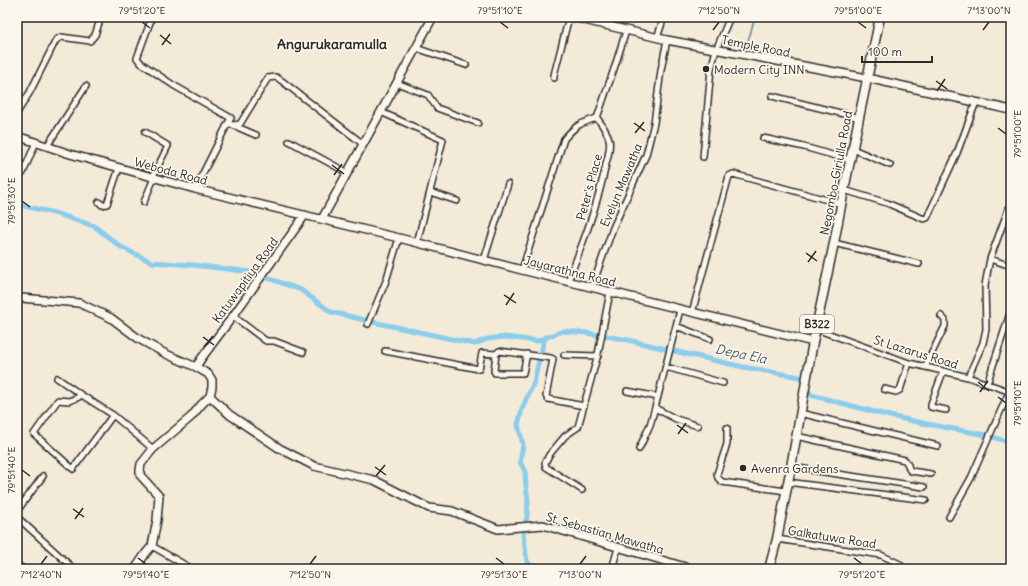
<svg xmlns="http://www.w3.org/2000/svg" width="1028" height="586" viewBox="0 0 1028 586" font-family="Delius,sans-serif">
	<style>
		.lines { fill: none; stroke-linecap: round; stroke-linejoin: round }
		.stream { stroke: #658c9f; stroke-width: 1.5 }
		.canal { stroke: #8bcded; stroke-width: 5 }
		.street-casing { stroke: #2b2b2b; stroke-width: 8 }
		.secondary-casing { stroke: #2b2b2b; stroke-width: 10 }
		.primary-casing { stroke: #2b2b2b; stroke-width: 11 }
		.street { stroke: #fbf7ec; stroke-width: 5 }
		.secondary { stroke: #fbf7ec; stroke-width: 7 }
		.primary { stroke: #fbf7ec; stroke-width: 8 }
		.ticks { fill: none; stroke: #2b2b2b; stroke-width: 1.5 }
		.poi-dot { fill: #2b2b2b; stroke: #fbf7ec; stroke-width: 1.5 }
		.labels { text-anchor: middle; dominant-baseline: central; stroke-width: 3.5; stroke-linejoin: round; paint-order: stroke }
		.shield { fill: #fbf7ec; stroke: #696865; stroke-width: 1 }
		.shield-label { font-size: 11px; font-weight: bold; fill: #2b2b2b }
		.street-label { font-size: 12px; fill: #2b2b2b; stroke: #fbf7ec }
		.poi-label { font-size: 12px; fill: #2b2b2b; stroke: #fbf7ec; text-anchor: start }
		.water-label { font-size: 13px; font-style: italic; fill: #485c65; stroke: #fbf7ec }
		.quarter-label { font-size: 14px; font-weight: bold; fill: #2b2b2b; stroke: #fbf7ec }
		.neatline { fill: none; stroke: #2b2b2b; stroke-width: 1.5 }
		.ticks-label { font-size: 10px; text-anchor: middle; fill: #2b2b2b }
	</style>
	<rect width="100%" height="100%" fill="#f4ead8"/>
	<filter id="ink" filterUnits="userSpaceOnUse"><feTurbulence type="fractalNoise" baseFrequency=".025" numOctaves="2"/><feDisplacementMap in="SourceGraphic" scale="8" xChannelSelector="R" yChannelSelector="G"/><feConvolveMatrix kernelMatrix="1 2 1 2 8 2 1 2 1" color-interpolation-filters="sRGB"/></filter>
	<g filter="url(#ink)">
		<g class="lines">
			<path class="stream" d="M746,48L755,17"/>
			<path class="canal" d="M17,203L20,205L54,213L94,226L121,247L152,262L193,265L251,272L301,290L331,312L365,320
				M373,322L475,344L487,339L505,337L537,341L563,331L587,333L598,335
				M606,336L628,340L666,349
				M674,351L743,367L800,377L802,381
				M541,352L545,337
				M808,390L811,395L890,416L927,424L986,435
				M993,437L1011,443
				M533,569L527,561L523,534L527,517L528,500L526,487L525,471L520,462L523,445L518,425L522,409L534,382L539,360"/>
			<defs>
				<path id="street" d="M152,17L137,58L141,63L173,85L231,118L228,123L256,135
					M657,38L664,17
					M416,48L466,65
					M554,78V75L569,17
					M397,83L428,95L437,108L478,123
					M772,96L860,118
					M381,112L443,140L417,243
					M17,113L30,92L56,40L61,37L90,41L95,35L101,17
					M233,125L240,124L268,78L276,77L282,81L363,144
					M145,132L168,146L152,178
					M763,138L804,147L850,160
					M289,141L348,173
					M47,146L86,86
					M853,149L890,165
					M703,157L711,69L716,50L730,17
					M23,173L36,142
					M195,189L228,123
					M844,190L887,203L924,219L927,218L957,153L976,102
					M430,192L457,201
					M99,202L102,205L107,204L119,168
					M144,202L154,178
					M834,243L919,264
					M990,259L1011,266
					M484,260L508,184
					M522,270L564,139C575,126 580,123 597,118
					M568,281C583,243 598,204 606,164C608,156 611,147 609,139C607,131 602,125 597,118L615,66L626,31
					M592,287L613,228L646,155L654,123L661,70L667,40
					M692,313L729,176L733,174L842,204
					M233,316L266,341H274L303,352
					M368,324L386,281L399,238
					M676,326L710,339
					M816,329L909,363L968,377L1011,392
					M385,351L479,369L482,353L496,354
					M527,354L523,373H495L494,371L496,354L499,351L551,358L553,359L546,396L548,399L584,406
					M564,355L598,356
					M666,367L723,383
					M925,367L945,326V320L941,316
					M943,372L931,404V407L946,410
					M968,377L983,343L986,329L985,285L990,259L1011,202
					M57,378L80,394L79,397L69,401L58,400L34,434L73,469L113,415
					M987,384L1011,310
					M884,389L896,392L900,390L909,363
					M627,391L658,397
					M80,394L113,415L153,449
					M655,408L676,419L698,426
					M800,413L938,446
					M727,428V444L717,474L718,478L722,482L786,491
					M796,436L905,460L908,465L909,469L911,471L931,474
					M639,449L650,425L656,404L680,310
					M791,467L924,487
					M787,482L926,500
					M582,490L546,467L545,463L549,455L565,436L578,427L598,354L610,292
					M17,511L43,476
					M17,517L74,569
					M949,517L971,478L1009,392
					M777,539L881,555L900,564L903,569
					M152,546L192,569
					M17,564L23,569
					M612,569L618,548"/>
				<path id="secondary" d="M572,17L667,40L867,78L1011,110
					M17,136L70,154L195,189L399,238L522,270L813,342
					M322,219L433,17
					M17,300L21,298L79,303L111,318L139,339L166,354L196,367L208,374L212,380V387L210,396L201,405L191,417L153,449L141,464L140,470V475L159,496L157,520L152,546L146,553L135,569
					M196,367L201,359L233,316L305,215
					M210,396L230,415L279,448L314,466L374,480L429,508L452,511L498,529L543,525L692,569"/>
				<path id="primary" d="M769,569L777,539L791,467L813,342L834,243L844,190L880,17"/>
			</defs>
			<use href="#street" class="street-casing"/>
			<use href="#secondary" class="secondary-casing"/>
			<use href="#primary" class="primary-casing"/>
			<use href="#street" class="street"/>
			<use href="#secondary" class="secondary"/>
			<use href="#primary" class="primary"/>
		</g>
	</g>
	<path class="ticks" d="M142,22L150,28M500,22L508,28M858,22L866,28M713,30L719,22M983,30L989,22M160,35L171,44M162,45L170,34M936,81L947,89M937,91L945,79M634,123L645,131M998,128L1006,134M635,133L644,122M332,165L344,174M334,175L342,164M22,201L30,207M806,253L817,261M808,262L816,251M504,295L516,303M506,305L514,293M203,337L214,345M204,347L213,336M978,382L989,391M980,392L988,381M998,397L1006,403M677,425L688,433M678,434L686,423M375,467L386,475M22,470L30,476M376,476L385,465M73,509L84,517M75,519L83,508M138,558L146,564M496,558L504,564M854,558L862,564M41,564L47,556M310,564L316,556M580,564L586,556"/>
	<g class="poi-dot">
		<circle cx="706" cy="69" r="4"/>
		<circle cx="743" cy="468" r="4"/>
	</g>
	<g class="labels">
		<rect class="shield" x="800" y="315" width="34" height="18" rx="3"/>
		<g class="shield-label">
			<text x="817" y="324">B322</text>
		</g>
		<g class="street-label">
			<text transform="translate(756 46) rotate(11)">Temple Road</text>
			<text transform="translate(171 171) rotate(15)">Weboda Road</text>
			<text transform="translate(836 173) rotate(-79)">Negombo-Giriulla Road</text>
			<text transform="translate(621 185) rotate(-67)">Evelyn Mawatha</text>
			<text transform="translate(589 187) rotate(-75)">Peter's Place</text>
			<text transform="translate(570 271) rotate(14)">Jayarathna Road</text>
			<text transform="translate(245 280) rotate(-54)">Katuwapitiya Road</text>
			<text transform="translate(916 352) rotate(17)">St Lazarus Road</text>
			<text transform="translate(605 533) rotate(16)">St. Sebastian Mawatha</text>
			<text transform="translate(832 537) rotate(9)">Galkatuwa Road</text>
		</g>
		<g class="poi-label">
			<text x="714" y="69">Modern City INN</text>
			<text x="751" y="468">Avenra Gardens</text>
		</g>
		<g class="water-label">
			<text transform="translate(741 354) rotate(12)">Depa Ela</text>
		</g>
		<g class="quarter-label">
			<text x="332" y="44">Angurukaramulla</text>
		</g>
	</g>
	<rect width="1028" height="586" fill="none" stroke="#fbf7ec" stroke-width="44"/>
	<path d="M862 56v6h70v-6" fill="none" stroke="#2b2b2b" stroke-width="2"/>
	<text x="868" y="56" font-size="12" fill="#2b2b2b" stroke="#fbf7ec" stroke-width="3" paint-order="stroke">100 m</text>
	<rect x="22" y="22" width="984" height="542" class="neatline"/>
	<g class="ticks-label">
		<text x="142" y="14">79°51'20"E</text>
		<text x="500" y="14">79°51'10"E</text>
		<text x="719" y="14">7°12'50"N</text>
		<text x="858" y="14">79°51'00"E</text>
		<text x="989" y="14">7°13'00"N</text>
		<text transform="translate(1017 134) rotate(-90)" y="4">79°51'00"E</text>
		<text transform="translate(11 201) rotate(-90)" y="4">79°51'30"E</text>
		<text transform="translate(1017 403) rotate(-90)" y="4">79°51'10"E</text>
		<text transform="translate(11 470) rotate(-90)" y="4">79°51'40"E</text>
		<text x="41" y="578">7°12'40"N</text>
		<text x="146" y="578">79°51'40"E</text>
		<text x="310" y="578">7°12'50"N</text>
		<text x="504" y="578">79°51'30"E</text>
		<text x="580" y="578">7°13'00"N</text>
		<text x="862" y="578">79°51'20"E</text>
	</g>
</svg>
